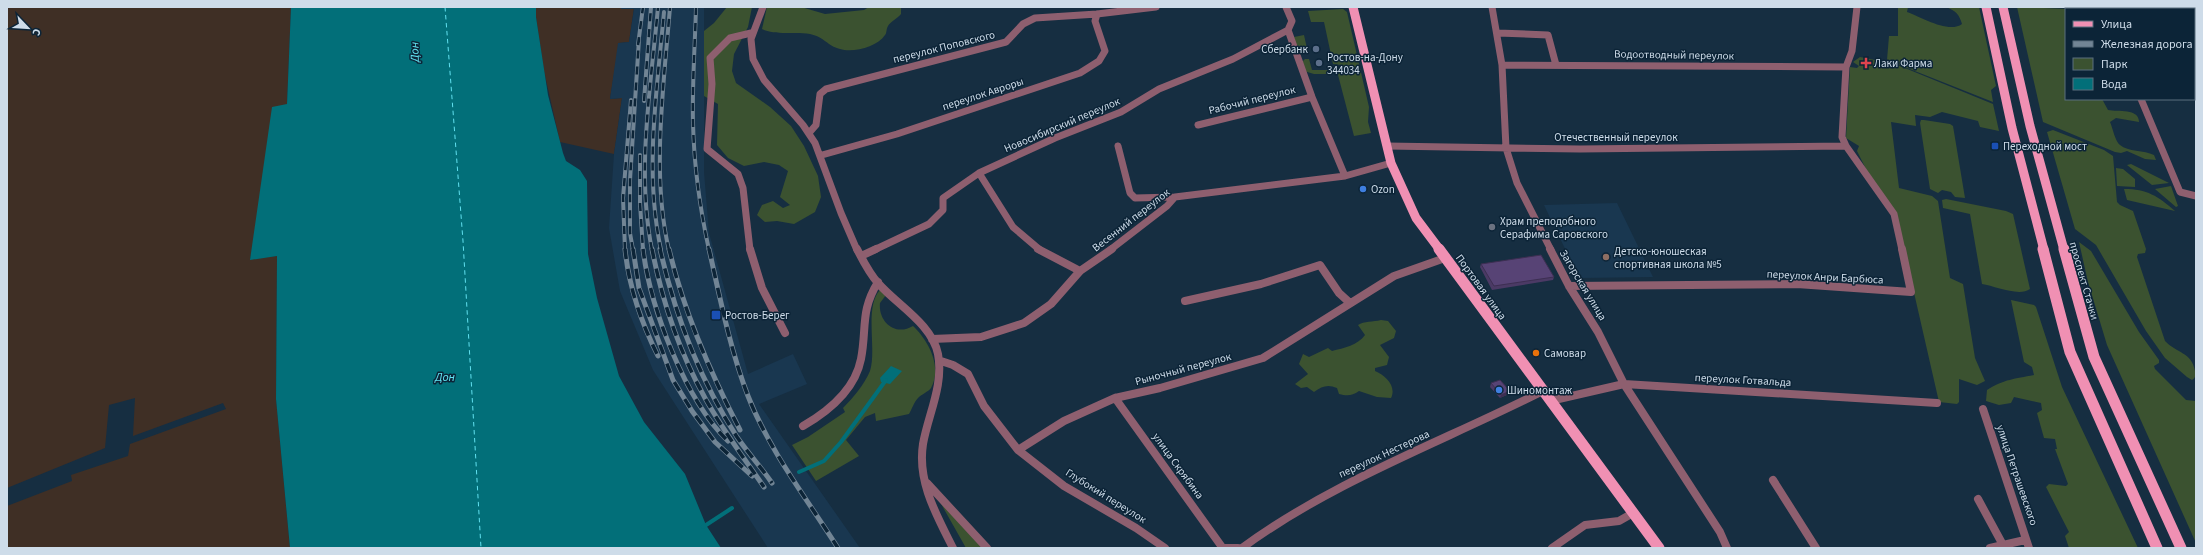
<svg xmlns="http://www.w3.org/2000/svg" width="2203" height="555" viewBox="0 0 2203 555" font-family="'Source Sans 3',sans-serif">
	<style>
		.industrial { fill: #3f2f25 }
		.built { fill: #193750 }
		.green { fill: #3b5230 }
		.water { fill: #026f79 }
		.lines { fill: none; stroke-linecap: round; stroke-linejoin: round }
		.stream { stroke: #026f79; stroke-width: 4 }
		.ferry { stroke: #61e1f0; stroke-width: 1; stroke-dasharray: 4.5 3.5; stroke-linecap: butt }
		.street-far1 { stroke: #8e5f6f; stroke-width: 7 }
		.street { stroke: #8e5f6f; stroke-width: 8 }
		.primary-far1 { stroke: #f090b3; stroke-width: 9 }
		.primary { stroke: #f090b3; stroke-width: 11 }
		.rail-far1-casing { stroke: #728595; stroke-width: 4 }
		.rail-casing { stroke: #728595; stroke-width: 5 }
		.rail-far1 { stroke: #0c2437; stroke-width: 2.5; stroke-dasharray: 8; stroke-linecap: butt }
		.rail { stroke: #0c2437; stroke-width: 3.5; stroke-dasharray: 10; stroke-linecap: butt }
		.wall { fill: #4b3a65 }
		.shaded-wall { fill: #3d2f52 }
		.building { fill: #574375; stroke: #3d2f52 }
		.service-dot { fill: #5c6f8a; stroke: #0c2437; stroke-width: 1.5 }
		.health-dot { fill: #e0444e; stroke: #0c2437; stroke-width: 1.5 }
		.transit-dot { fill: #1a4fb4; stroke: #0c2437; stroke-width: 1.5 }
		.shop-dot { fill: #3f7fe0; stroke: #0c2437; stroke-width: 1.5 }
		.worship-dot { fill: #6b7280; stroke: #0c2437; stroke-width: 1.5 }
		.education-dot { fill: #8d6e63; stroke: #0c2437; stroke-width: 1.5 }
		.food-dot { fill: #e8710a; stroke: #0c2437; stroke-width: 1.5 }
		.labels { text-anchor: middle; dominant-baseline: central; stroke-width: 3; stroke-linejoin: round; paint-order: stroke }
		.street-label { font-size: 11px; fill: #cedce9; stroke: #0c2437 }
		.poi-label { font-size: 11px; fill: #cedce9; stroke: #0c2437; text-anchor: start }
		.water-label { font-size: 12px; font-style: italic; fill: #61e1f0; stroke: #0c2437 }
	</style>
	<rect width="100%" height="100%" fill="#162e41"/>
	<path class="industrial" d="M7,7H291L287,104L250,259L277,256L276,399L290,548H7V506L72,481L71,475L128,456L130,444L226,409L223,403L133,436L135,398L109,405L105,448L7,488Z
		M536,7L634,8L629,42L619,43L610,99L622,98L614,154L560,142L544,71L536,17Z"/>
	<path class="built" d="M621,7H704V172L709,233L748,374L793,354L807,384L759,404L860,548H768L653,370L620,291L609,228L614,154L622,98L610,99L618,43L629,42L634,9H621Z
		M1617,203L1653,277L1579,278L1544,205Z"/>
	<path class="green" d="M727,7H752L748,27L734,54L732,71L736,83L770,107L791,126L804,146L818,176L821,197L815,212L794,224L777,221L765,222L757,215L762,205L773,201L783,208L790,205L780,197L788,171L779,165L764,162L744,166L728,158L717,145L718,104L704,96V31L714,23Z
		M767,7H801L825,14L864,10L869,7H901V14C898,18 890,22 888,26C886,29 887,33 885,35C877,47 853,53 840,49C827,46 825,37 810,34C795,31 776,36 762,29Z
		M1898,7H1908L1907,12C1921,17 1949,34 1962,24C1959,14 1956,11 1946,7H1979L1996,86L1991,90L1993,102L1887,60L1889,36H1898Z
		M2017,7L2067,9L2066,99H2102L2108,110C2118,112 2139,108 2139,122L2116,118L2110,122C2113,129 2115,141 2120,145C2128,152 2144,150 2154,155L2156,160L2145,159L2127,151L2121,153L2115,152L2043,122Z
		M1343,9L1347,12L1369,107L1368,122L1371,133L1354,136L1338,75L1342,69L1341,65L1333,64L1324,22H1311L1308,11Z
		M1304,35L1308,53L1298,52L1294,37Z
		M1860,57L1895,64L1993,104L1999,131L1980,127L1978,121L1942,112L1930,117L1915,115L1916,126L1891,122L1899,188L1932,196L1938,201L1950,278L1963,284L1975,358L1985,381L1977,385L1959,379V402L1957,404L1939,402L1896,214L1869,175L1857,151L1859,146L1846,138L1850,67L1857,68L1859,66L1853,62Z
		M1305,59H1309L1312,70H1330L1327,74H1314L1304,71L1302,62Z
		M1924,120L1950,124L1953,126L1965,198L1955,197L1951,192L1942,190L1938,193L1930,189L1920,123L1921,120Z
		M2053,130L2104,150L2113,156L2117,202L2120,205L2133,211L2146,249L2145,253L2138,254L2137,257L2165,341C2176,353 2192,352 2195,371C2196,375 2196,377 2192,380L2187,377L2165,358L2146,331L2096,245L2075,229L2047,132Z
		M2131,164L2169,183L2152,185L2127,165Z
		M2116,168L2123,169L2135,179V187L2117,186Z
		M2171,186L2178,206L2176,207L2155,189Z
		M2124,189C2147,189 2158,196 2175,211L2127,200Z
		M1946,199L2006,211L2013,214L2030,289C2019,297 1995,286 1982,284L1970,214L1943,208L1942,200Z
		M2079,242L2091,251L2139,332L2159,360V363L2154,366L2155,369L2186,400L2196,401V543L2107,345L2088,282Z
		M880,290L886,295L880,303C878,321 895,337 913,326C928,340 943,367 931,388C928,392 922,394 918,398C914,402 912,409 909,414L876,421L875,413L865,417L846,440L859,456L816,481L792,445L808,437L845,412L843,408C853,398 864,385 870,371C877,349 864,307 880,290Z
		M2011,300L2034,305L2036,307L2062,387L2138,548H2069L2065,536L2069,532L2046,487L2049,484L2066,486L2068,484L2055,449H2057L2055,439L2044,438L2037,413L2042,410L2041,403L2014,397L2011,403L1999,405L1986,401L1987,390C2005,379 2014,379 2034,375L2032,367L2024,362Z
		M1381,320L1388,321L1396,331L1394,338L1380,345L1389,357L1387,365L1375,368V371C1385,375 1397,386 1391,398L1377,397L1359,391C1352,396 1347,396 1339,394L1337,388C1328,384 1322,386 1314,392L1307,387L1301,388L1295,384L1308,374L1299,364L1303,354L1309,357L1328,348L1332,351C1344,348 1358,345 1365,335L1358,325C1364,321 1373,322 1381,320Z
		M940,502L984,548H966Z"/>
	<path class="water" d="M291,7H536V17L548,95L563,153L566,161L580,170L587,181L588,254L597,298L619,376L644,422L685,474L706,525L721,548H290L276,399L277,256L250,260L272,107L287,104Z
		M891,366L902,371L890,384L881,382L880,378Z"/>
	<g class="lines">
		<path class="stream" d="M799,472L824,461L841,442L886,380
			M703,527L732,508"/>
		<path class="ferry" d="M445,7L463,241L481,548"/>
		<path class="street-far1" d="M763,7L751,39L753,59L764,80L803,125L815,143L841,213L857,250
			M1286,7L1292,21L1288,30L1312,97L1345,176
			M1492,7L1502,65L1506,148L1517,183L1551,250
			M1857,7L1852,51L1846,67L1842,137L1846,146L1894,214L1902,250
			M2085,7L2087,9
			M1498,33L1548,35L1556,65
			M1502,65L1846,67
			M2141,99L2180,192L2196,196
			M1198,125L1312,97
			M809,133L816,125L820,94L826,89L1006,42L1023,24L1035,18L1097,14L1156,7
			M1118,146L1130,193L1135,198L1175,197
			M1387,146L1580,149L1846,146
			M822,155L897,134L1080,73L1099,61L1105,51L1095,21L1097,14
			M979,173L1013,227L1040,250
			M750,250L743,188L738,174L707,149L712,84L710,58L730,38L751,33
			M874,250L929,224L943,210V198L979,173L1055,138L1121,112L1159,89L1233,59L1288,30
			M1110,250L1167,206L1175,197L1345,176L1391,163"/>
		<path class="street" d="M750,249L762,288L785,333
			M857,249C863,261 869,273 878,283C897,305 932,324 938,354C944,385 928,415 923,444C917,482 937,516 953,548
			M1038,249L1080,271
			M1550,249L1569,286L1598,332L1624,384L1720,532L1727,548
			M861,256L876,249
			M1569,286L1797,284L1911,292L1902,249
			M1185,301L1261,284L1320,265L1339,293L1350,303
			M932,339L981,337L1024,323L1051,304L1080,271L1112,249
			M941,361L953,365L968,374L984,406L1018,450L1064,486L1136,528L1165,548
			M1115,398L1222,547
			M1550,401L1624,384L1937,403
			M1983,409L2029,548
			M803,426C829,411 855,390 861,359C867,328 860,311 878,282
			M1018,450L1064,421L1115,398L1160,388L1263,358L1394,276L1445,258
			M1773,480L1816,548
			M927,483L987,548
			M1978,499L2003,545
			M1221,548H1238
			M1242,548C1333,481 1442,442 1543,391
			M1552,548L1585,525L1619,521L1633,513
			M1990,548L2025,540"/>
		<path class="primary-far1" d="M1353,7L1391,163L1416,218L1440,250
			M1986,7L2012,128L2044,250
			M2003,7L2030,126L2064,250"/>
		<path class="primary" d="M1439,249L1659,548
			M2043,249L2070,352L2157,548
			M2064,249L2094,357L2181,548"/>
		<defs>
			<path id="rail-far1" d="M696,7C695,46 692,84 693,123C694,166 700,209 709,250
				M638,45L643,7
				M644,101L651,7
				M640,155V203L643,250
				M625,250L623,198L631,100
				M633,250L630,233V180L639,39
				M652,250C636,171 651,86 658,7
				M661,250C644,172 657,90 664,12
				M669,250C651,176 664,83 670,7"/>
			<path id="rail" d="M625,249C629,288 641,322 658,356
				M633,249L639,288L673,380L692,411L715,442L752,476
				M643,249C650,307 685,400 728,441
				M652,249C662,301 679,351 705,398C722,429 744,458 764,487
				M660,249C675,315 700,380 737,437C748,453 761,467 772,483
				M669,249C684,313 710,372 740,430
				M709,249C720,298 730,349 748,396C769,450 807,499 838,548"/>
		</defs>
		<use href="#rail-far1" class="rail-far1-casing"/>
		<use href="#rail" class="rail-casing"/>
		<use href="#rail-far1" class="rail-far1"/>
		<use href="#rail" class="rail"/>
	</g>
	<path class="wall" d="M1481,264L1554,277L1553,280L1492,290L1480,267Z
		M1491,383L1509,394L1500,398L1490,387Z"/>
	<path class="shaded-wall" d="M1510,391L1509,394L1500,398L1501,395Z"/>
	<path class="building" d="M1541,255L1554,277L1494,286L1481,264Z
		M1500,380L1510,391L1501,395L1491,383Z"/>
	<g class="service-dot">
		<circle cx="1316" cy="49" r="4"/>
		<circle cx="1319" cy="63" r="4"/>
	</g>
	<path class="health-dot" d="M1864 57h4v4h4v4h-4v4h-4v-4h-4v-4h4z"/>
	<g class="transit-dot">
		<rect x="1991" y="142" width="8" height="8" rx="2"/>
		<rect x="711" y="310" width="10" height="10" rx="2"/>
	</g>
	<g class="shop-dot">
		<circle cx="1363" cy="189" r="4"/>
		<circle cx="1499" cy="390" r="4"/>
	</g>
	<circle class="worship-dot" cx="1492" cy="227" r="4"/>
	<circle class="education-dot" cx="1606" cy="257" r="4"/>
	<circle class="food-dot" cx="1536" cy="353" r="4"/>
	<g class="labels">
		<g class="street-label">
			<text transform="translate(944 47) rotate(-14)">переулок Поповского</text>
			<text transform="translate(1674 55) rotate(1)">Водоотводный переулок</text>
			<text transform="translate(983 94) rotate(-18)">переулок Авроры</text>
			<text transform="translate(1252 100) rotate(-14)">Рабочий переулок</text>
			<text transform="translate(1062 125) rotate(-23)">Новосибирский переулок</text>
			<text x="1616" y="137">Отечественный переулок</text>
			<text transform="translate(1131 220) rotate(-38)">Весенний переулок</text>
			<text transform="translate(1825 277) rotate(3)">переулок Анри Барбюса</text>
			<text transform="translate(2084 281) rotate(74)">проспект Стачки</text>
			<text transform="translate(1583 285) rotate(59)">Загорская улица</text>
			<text transform="translate(1481 287) rotate(54)">Портовая улица</text>
			<text transform="translate(1183 369) rotate(-15)">Рыночный переулок</text>
			<text transform="translate(1743 380) rotate(3)">переулок Готвальда</text>
			<text transform="translate(1384 454) rotate(-25)">переулок Нестерова</text>
			<text transform="translate(1178 466) rotate(54)">улица Скрябина</text>
			<text transform="translate(2017 475) rotate(71)">улица Петрашевского</text>
			<text transform="translate(1106 496) rotate(32)">Глубокий переулок</text>
		</g>
		<g class="poi-label">
			<text x="1308" y="49" text-anchor="end">Сбербанк</text>
			<text x="1327" y="57">Ростов-на-Дону<tspan x="1327" dy="13">344034</tspan></text>
			<text x="1874" y="63">Лаки Фарма</text>
			<text x="2003" y="146">Переходной мост</text>
			<text x="1371" y="189">Ozon</text>
			<text x="1500" y="221">Храм преподобного<tspan x="1500" dy="13">Серафима Саровского</tspan></text>
			<text x="1614" y="251">Детско-юношеская<tspan x="1614" dy="13">спортивная школа №5</tspan></text>
			<text x="725" y="315">Ростов-Берег</text>
			<text x="1544" y="353">Самовар</text>
			<text x="1507" y="390">Шиномонтаж</text>
		</g>
		<g class="water-label">
			<text transform="translate(415 52) rotate(-91)">Дон</text>
			<text x="445" y="377">Дон</text>
		</g>
	</g>
	<rect width="2203" height="555" fill="none" stroke="#cedce9" stroke-width="16"/>
	<rect x="2065" y="8" width="130" height="92" fill="#0c2437" stroke="#5a6e7e"/>
	<rect x="2073" y="21" width="20" height="6" fill="#f090b3" stroke="#5a6e7e"/>
	<text x="2101" y="28" font-size="12" fill="#cedce9">Улица</text>
	<rect x="2073" y="41" width="20" height="6" fill="#728595" stroke="#5a6e7e"/>
	<text x="2101" y="48" font-size="12" fill="#cedce9">Железная дорога</text>
	<rect x="2073" y="58" width="20" height="12" fill="#3b5230" stroke="#5a6e7e"/>
	<text x="2101" y="68" font-size="12" fill="#cedce9">Парк</text>
	<rect x="2073" y="78" width="20" height="12" fill="#026f79" stroke="#5a6e7e"/>
	<text x="2101" y="88" font-size="12" fill="#cedce9">Вода</text>
	<g transform="translate(28 28) rotate(115)" stroke="#0c2437" stroke-width="3" paint-order="stroke">
	<path d="M0-3L7 15L0 10L-7 15Z" fill="#cedce9"/>
	<text y="-6" font-size="11" font-weight="bold" text-anchor="middle" fill="#cedce9">С</text>
	</g>
</svg>
